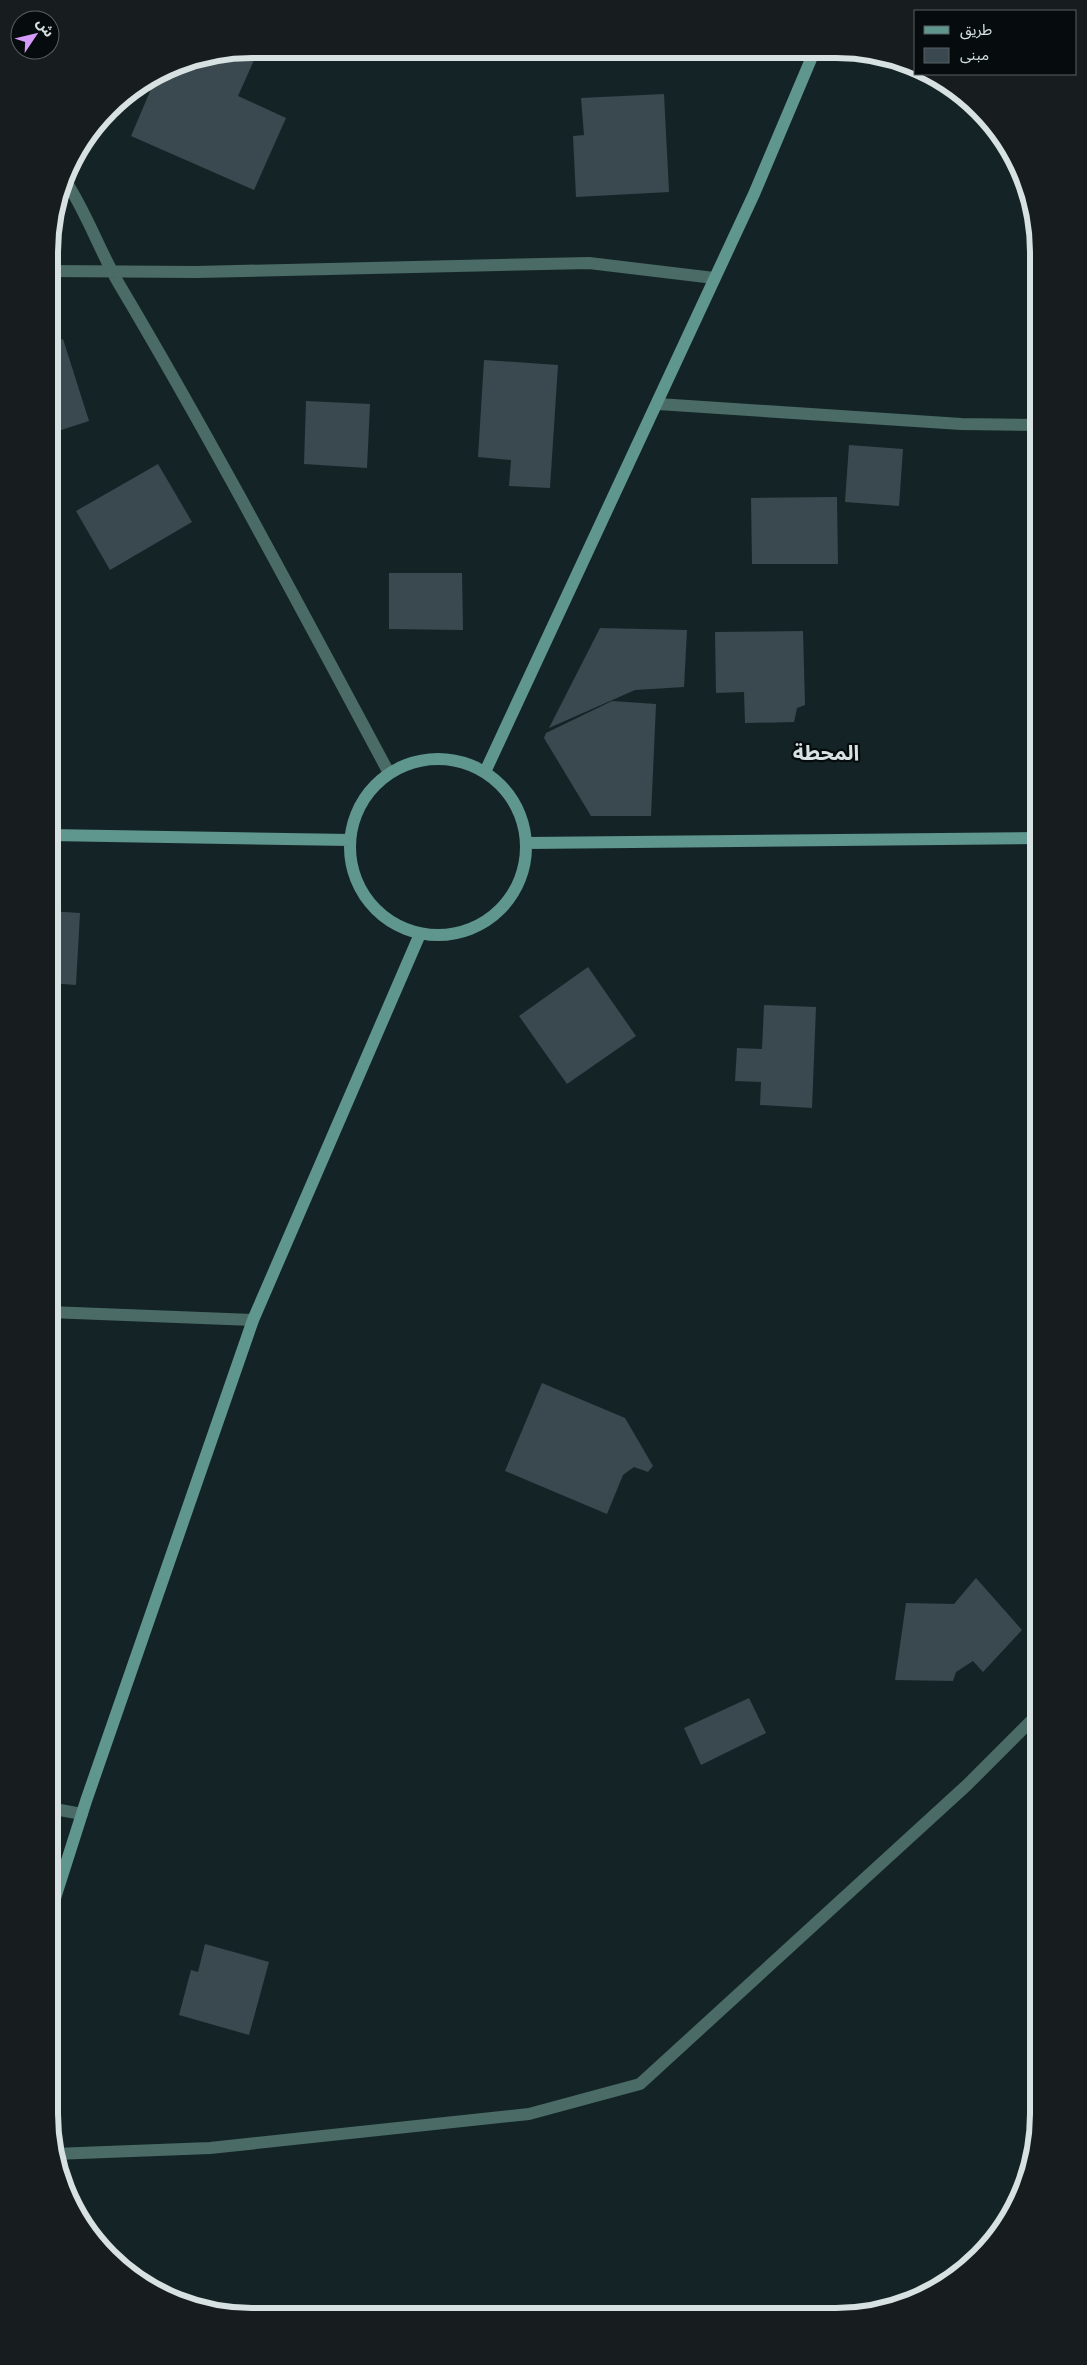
<svg xmlns="http://www.w3.org/2000/svg" width="1087" height="2365" viewBox="0 0 1087 2365" font-family="'Noto Sans','Noto Sans Arabic',sans-serif">
	<style>
		.building { fill: #39494f }
		.lines { fill: none; stroke-linecap: round; stroke-linejoin: round }
		.street { stroke: #4a6b66; stroke-width: 12 }
		.secondary { stroke: #5f968d; stroke-width: 12 }
		.labels { text-anchor: middle; dominant-baseline: central; stroke-width: 4.5; stroke-linejoin: round; paint-order: stroke }
		.district-label { font-size: 21px; font-weight: bold; fill: #d7e1e2; stroke: #060c0d }
		.rim { fill: none; stroke: #d7e1e2; stroke-width: 6 }
	</style>
	<rect width="100%" height="100%" fill="#142426"/>
	<path class="building" d="M252,49H259L238,96L286,118L254,190L131,136L157,75L174,64Z
		M664,94L669,192L576,197L573,136L584,135L581,98Z
		M63,339L89,421L49,434V343Z
		M484,360L558,365L550,488L509,486L511,460L478,457Z
		M306,401L370,404L367,468L304,464Z
		M849,445L903,449L899,506L845,502Z
		M158,464L192,522L110,570L76,511Z
		M837,497L838,564H752L751,498Z
		M389,573H462L463,630L389,629Z
		M600,628L687,630L684,687L635,690L549,728Z
		M803,631L805,705L797,708L794,722L745,723L744,692L716,693L715,632Z
		M612,701L656,704L651,816H591L544,738L546,733Z
		M49,911L80,913L76,985L49,983Z
		M588,967L636,1036L567,1084L519,1016Z
		M764,1005L816,1007L812,1108L760,1105L761,1082L735,1081L737,1048L762,1049Z
		M542,1383L625,1418L653,1466L648,1472L634,1467L623,1475L607,1514L505,1471Z
		M976,1578L1022,1630L983,1672L973,1661L956,1672L953,1681L895,1680L906,1603L954,1604Z
		M749,1698L766,1733L701,1765L684,1728Z
		M205,1944L269,1962L249,2035L179,2015L191,1970L198,1972Z"/>
	<g class="lines">
		<path class="street" d="M65,180C87,213 99,250 119,284C214,444 301,609 389,773
			M49,271L196,272L589,263L714,278
			M658,404L961,424L1038,425
			M49,1312L253,1320
			M49,1808L82,1814
			M54,2154L210,2148L529,2114L640,2084L967,1785L1038,1714"/>
		<path class="secondary" d="M350 847a88 88 0 1 1 176 0a88 88 0 1 1-176 0Z
			M485,772L754,194L814,52
			M49,835L350,840
			M527,843L1038,838
			M49,1917L86,1801L253,1320L420,934"/>
	</g>
	<g class="labels">
		<g class="district-label">
			<text x="826" y="752">المحطة</text>
		</g>
	</g>
	<path d="M0 0H1087V2365H0ZM252 58H836A194 194 0 0 1 1030 252V2114A194 194 0 0 1 836 2308H252A194 194 0 0 1 58 2114V252A194 194 0 0 1 252 58Z" fill="#171d1e" fill-rule="evenodd"/>
	<path class="rim" d="M252 58H836A194 194 0 0 1 1030 252V2114A194 194 0 0 1 836 2308H252A194 194 0 0 1 58 2114V252A194 194 0 0 1 252 58Z"/>
	<rect x="914" y="10" width="162" height="65" fill="#060c0d" stroke="#5a6162"/>
	<rect x="924" y="26" width="25" height="8" fill="#5f968d" stroke="#5a6162"/>
	<text x="960" y="35" font-size="15" fill="#d7e1e2">طريق</text>
	<rect x="924" y="48" width="25" height="15" fill="#39494f" stroke="#5a6162"/>
	<text x="960" y="60" font-size="15" fill="#d7e1e2">مبنى</text>
	<g transform="translate(35 35) rotate(55)"><circle r="24" fill="#060c0d" stroke="#5a6162"/>
	<path d="M0-4L9 19L0 12L-9 19Z" fill="#d69bfa"/>
	<text y="-8" font-size="14" font-weight="bold" text-anchor="middle" fill="#d7e1e2">ش</text>
	</g>
</svg>
